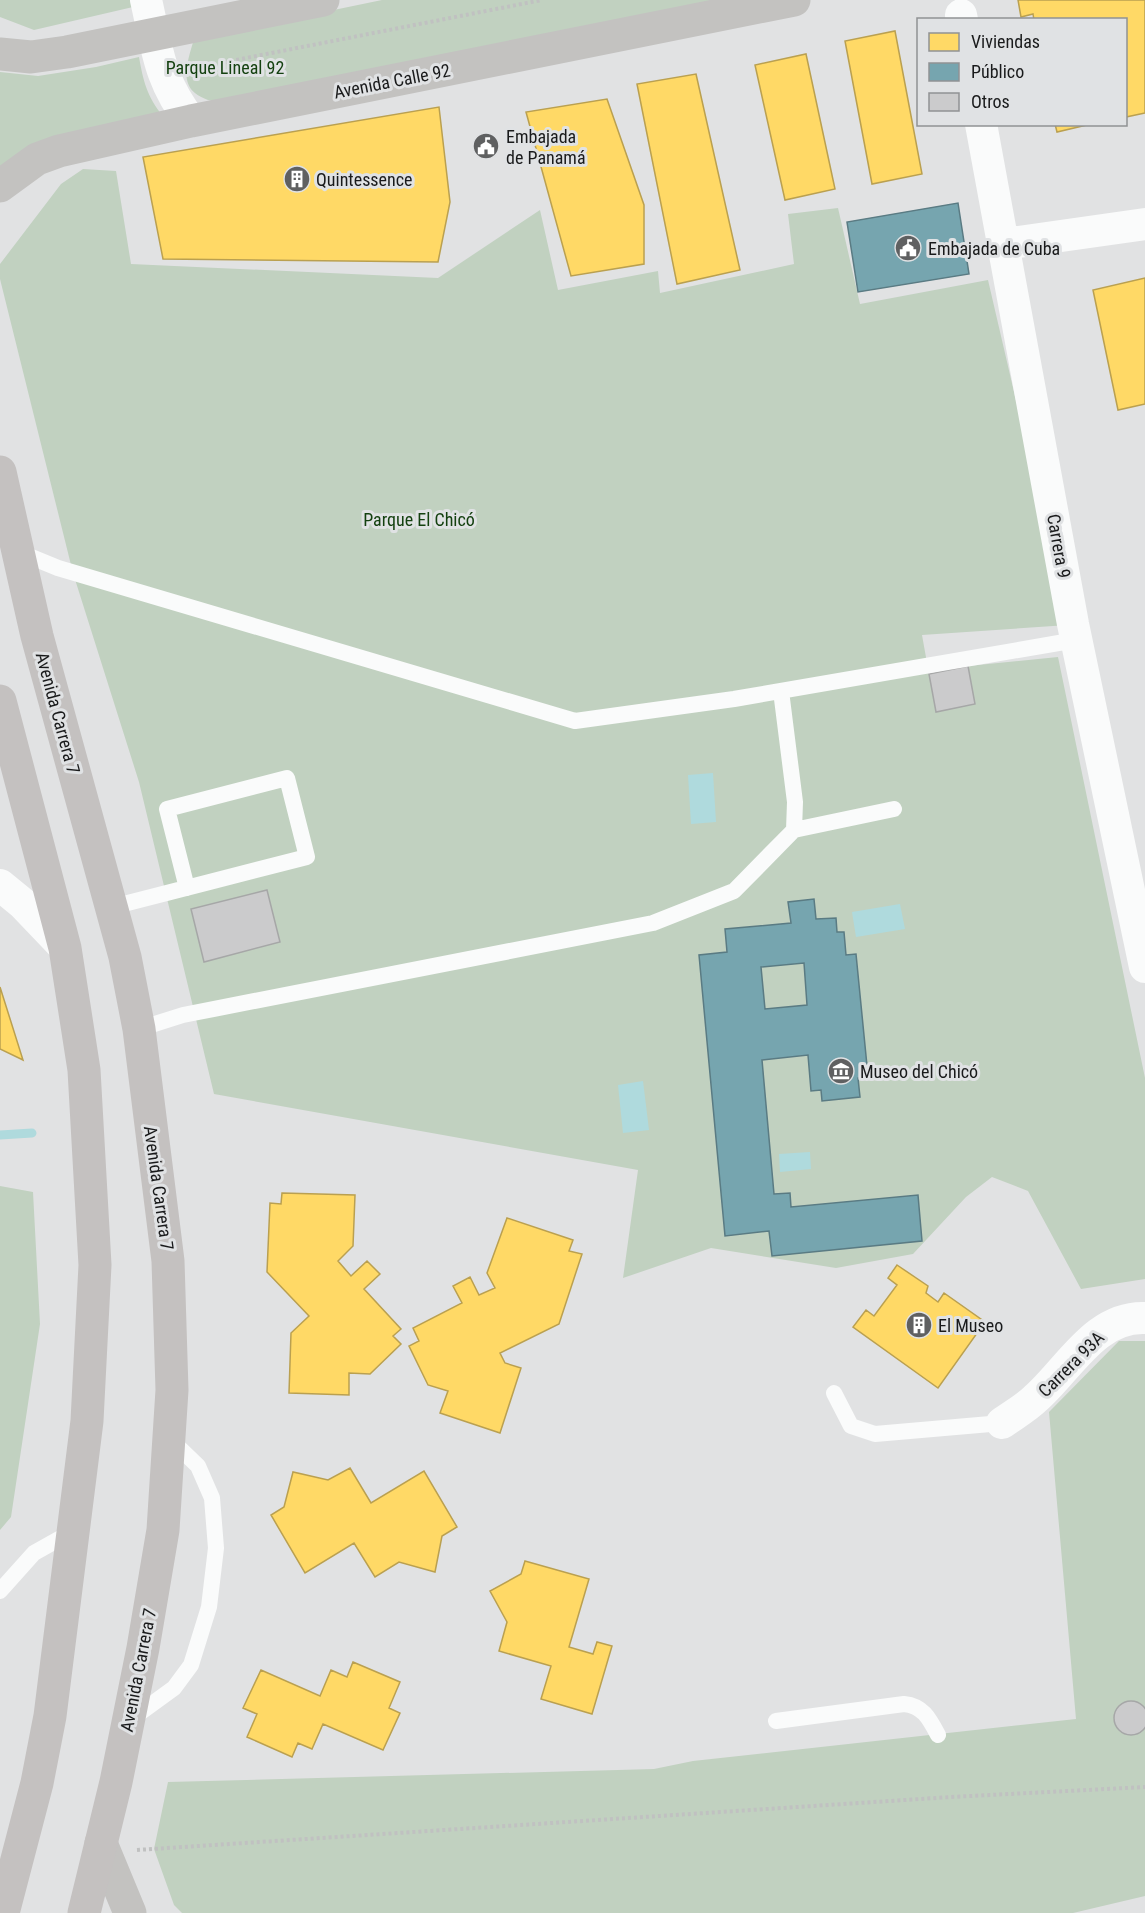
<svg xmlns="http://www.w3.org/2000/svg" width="1145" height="1913" viewBox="0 0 1145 1913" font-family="'Roboto Condensed',sans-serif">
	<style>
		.green { fill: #c1d1c0 }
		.water { fill: #afdadd }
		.homes { fill: #ffd966; stroke: #baa050; stroke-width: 1.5 }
		.public { fill: #76a5af; stroke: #5a7b83; stroke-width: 1.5; fill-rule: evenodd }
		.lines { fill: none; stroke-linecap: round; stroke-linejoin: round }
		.stream { stroke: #afdadd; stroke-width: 9 }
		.building { fill: #cbcbcc; stroke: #a6a7a7; stroke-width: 1.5 }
		.path { stroke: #c0c1c1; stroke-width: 4; stroke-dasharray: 3 3; stroke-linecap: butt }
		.lane { stroke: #fafbfb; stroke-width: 16 }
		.street { stroke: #fafbfb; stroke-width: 32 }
		.secondary { stroke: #c3c2c0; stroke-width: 33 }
		.primary { stroke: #c4c1c0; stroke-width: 33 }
		.labels { text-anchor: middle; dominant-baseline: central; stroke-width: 6; stroke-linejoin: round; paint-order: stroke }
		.park-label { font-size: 18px; fill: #144110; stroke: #e0e2e4 }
		.street-label { font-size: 18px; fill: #191a1b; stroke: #e0e2e4 }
		.poi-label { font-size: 18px; fill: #191a1b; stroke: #e0e2e4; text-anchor: start }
	</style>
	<rect width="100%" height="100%" fill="#e1e2e3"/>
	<path class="green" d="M0,0H131L133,7L34,30L0,17Z
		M382,0H719L220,103C177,95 184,72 194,39Z
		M139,57C143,80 147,97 163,116L0,172V72L38,76L96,67Z
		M83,169L116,171L131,264L438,278L540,210L558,290L658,271L660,293L794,264L788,214L838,208L860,304L988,280L1068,625L922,635L929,674L968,666L1058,657L1145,1078V1279L1081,1289L1028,1191L992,1177L966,1197L913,1254L836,1268L711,1248L623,1278L638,1170L214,1094L139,782L73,573L0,279V264L61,184Z
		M0,1186L33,1192L40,1324L11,1517L0,1530Z
		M1119,1341H1145V1896L1073,1913H182L174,1905L154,1849L168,1782L654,1769L693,1761L1076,1719L1049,1412Z"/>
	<path class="water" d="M713,773L716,822L691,824L688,775Z
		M900,904L905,929L856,937L852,912Z
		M643,1081L649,1130L623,1133L618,1085Z
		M810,1152L811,1169L780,1172L779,1154Z"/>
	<path class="homes" d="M1018,0H1145V113L1126,117V20H1034L1033,14L1021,17Z
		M895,31L922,174L872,184L845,41Z
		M806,54L835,189L785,200L755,65Z
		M696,74L740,270L677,284L637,84Z
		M607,99L644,205V264L571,276L526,112Z
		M439,107L450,202L438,262L163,259L143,157Z
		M1055,124H1091L1057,132Z
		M1145,278V404L1118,410L1093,290Z
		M0,987L23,1060L0,1049Z
		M282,1193L355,1195L353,1246L338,1261L351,1276L367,1261L380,1274L364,1289L401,1329L393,1336L401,1344L370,1374L349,1373V1395L289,1393L291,1333L309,1316L267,1272L270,1203L281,1204Z
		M507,1218L573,1240L569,1251L582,1254L559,1324L500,1353L505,1363L521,1368L500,1433L440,1413L448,1391L428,1385L409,1346L419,1341L413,1328L462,1303L453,1286L470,1277L479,1295L495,1288L487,1273Z
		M897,1265L928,1286L926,1293L938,1302L944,1293L985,1322L938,1388L853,1327L866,1310L874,1316L897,1285L888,1278Z
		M350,1468L371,1503L424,1471L457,1527L442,1536L435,1572L399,1562L375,1577L354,1543L305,1573L271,1515L284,1507L293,1472L328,1480Z
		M525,1561L589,1579L569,1647L593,1654L597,1642L612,1646L592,1714L541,1699L551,1666L499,1651L507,1622L490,1591L521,1574Z
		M353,1662L400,1682L389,1708L400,1713L383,1750L323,1724L312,1749L298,1743L292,1757L247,1737L257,1714L243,1708L261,1670L320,1696L331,1670L347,1677Z"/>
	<path class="public" d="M958,203L969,274L858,292L847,222Z
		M814,899L816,919L836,918L837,932H844L846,955L856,954L868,1076L858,1078L860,1097L822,1101L821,1090L811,1091L808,1055L762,1060L774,1194L790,1193L791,1207L918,1195L922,1241L772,1256L769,1231L725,1236L699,955L727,952L725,929L791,923L788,902ZM804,963L807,1005L765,1009L761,967Z"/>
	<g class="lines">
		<path class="stream" d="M0,1135L32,1133"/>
	</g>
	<path class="building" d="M968,666L975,704L936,712L929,674Z
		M267,890L280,942L204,962L191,909Z
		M1114 1718a17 17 0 1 1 34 0a17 17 0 1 1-34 0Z"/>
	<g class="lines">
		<path class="path" d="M195,68L542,0
			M137,1850L951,1797L1145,1787"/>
		<path class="lane" d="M19,552L58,568L575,721L734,699L1076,640
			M794,830L894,809
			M112,907C177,890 242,874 307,857L287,778L167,809L187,888
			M139,1029L183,1015L653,923L734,891L794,830L795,802L781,691
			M834,1393L851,1426L875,1434L1002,1423
			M0,1591L34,1553L75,1530
			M130,1720L174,1688L191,1665L209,1607L216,1548L212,1498L198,1466L169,1438
			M776,1721L904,1704C923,1706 929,1718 938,1735"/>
		<path class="street" d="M146,0C157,48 159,81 191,121
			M961,15L962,20
			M981,124L1073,624L1145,967
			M1004,244L1145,224
			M0,885L22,903L65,948
			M1002,1423C1013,1415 1026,1408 1036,1398C1069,1369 1095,1316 1145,1318"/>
		<path class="secondary" d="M0,54L31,57L67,52L323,0
			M0,186L37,159L59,151L191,121L794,0
			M101,1843L130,1913"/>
		<path class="primary" d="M0,472L37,636L125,957L139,1029L168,1261L172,1390L163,1530L143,1648L116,1782L84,1913
			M0,701L65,948L84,1070L95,1265L87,1421L50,1716L37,1783L3,1913"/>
	</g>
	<defs>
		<symbol id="civic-disc" viewBox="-11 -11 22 22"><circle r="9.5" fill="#5f6061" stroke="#e0e2e4"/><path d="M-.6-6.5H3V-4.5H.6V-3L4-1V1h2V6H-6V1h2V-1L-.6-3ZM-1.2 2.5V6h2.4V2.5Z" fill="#fff"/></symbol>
		<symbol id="building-disc" viewBox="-11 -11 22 22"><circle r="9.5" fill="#5f6061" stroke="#e0e2e4"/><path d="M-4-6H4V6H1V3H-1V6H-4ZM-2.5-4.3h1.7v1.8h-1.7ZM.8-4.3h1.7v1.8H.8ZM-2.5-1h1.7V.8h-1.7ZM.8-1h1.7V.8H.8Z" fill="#fff"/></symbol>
		<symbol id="museum-disc" viewBox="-11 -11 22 22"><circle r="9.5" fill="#5f6061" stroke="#e0e2e4"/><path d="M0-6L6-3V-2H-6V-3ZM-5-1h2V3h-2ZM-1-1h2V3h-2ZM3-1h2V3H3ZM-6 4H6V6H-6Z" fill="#fff"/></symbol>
	</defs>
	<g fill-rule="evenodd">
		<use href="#civic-disc" x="471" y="131" width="30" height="30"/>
		<use href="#building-disc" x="282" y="164" width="30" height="30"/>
		<use href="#civic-disc" x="893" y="233" width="30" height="30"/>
		<use href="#museum-disc" x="826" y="1056" width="30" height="30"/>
		<use href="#building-disc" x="904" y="1310" width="30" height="30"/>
	</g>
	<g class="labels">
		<g class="park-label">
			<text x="225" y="67">Parque Lineal 92</text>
			<text x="419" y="519">Parque El Chicó</text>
		</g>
		<g class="street-label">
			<text transform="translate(392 81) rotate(-11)">Avenida Calle 92</text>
			<text transform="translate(1059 546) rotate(80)">Carrera 9</text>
			<text transform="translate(58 713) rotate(75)">Avenida Carrera 7</text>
			<text transform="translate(159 1188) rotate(82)">Avenida Carrera 7</text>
			<text transform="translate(1071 1364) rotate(-45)">Carrera 93A</text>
			<text transform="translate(138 1670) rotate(-79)">Avenida Carrera 7</text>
		</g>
		<g class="poi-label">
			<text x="506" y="136">Embajada<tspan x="506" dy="21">de Panamá</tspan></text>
			<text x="316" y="179">Quintessence</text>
			<text x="928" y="248">Embajada de Cuba</text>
			<text x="860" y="1071">Museo del Chicó</text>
			<text x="938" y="1325">El Museo</text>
		</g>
	</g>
	<rect x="917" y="18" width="210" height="108" fill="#e0e2e4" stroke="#909294" stroke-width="1.5"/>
	<rect x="929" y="33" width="30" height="18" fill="#ffd966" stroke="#909294" stroke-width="1.5"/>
	<text x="971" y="48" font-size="18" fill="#191a1b">Viviendas</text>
	<rect x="929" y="63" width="30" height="18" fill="#76a5af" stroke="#909294" stroke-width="1.5"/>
	<text x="971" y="78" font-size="18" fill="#191a1b">Público</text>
	<rect x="929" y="93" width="30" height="18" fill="#cbcbcc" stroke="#909294" stroke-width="1.5"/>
	<text x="971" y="108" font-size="18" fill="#191a1b">Otros</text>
</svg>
